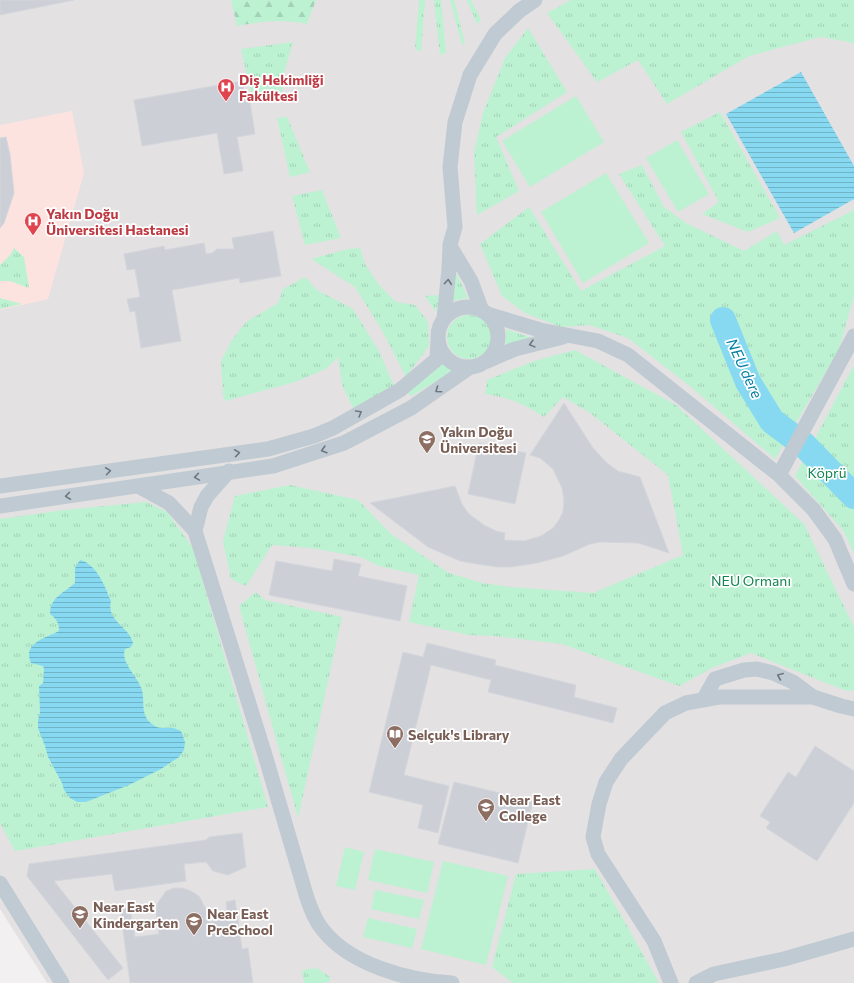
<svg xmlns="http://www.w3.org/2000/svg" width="854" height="983" viewBox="0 0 854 983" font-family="Commissioner,sans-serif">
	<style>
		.education { fill: #e3e1e2 }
		.medical { fill: #fce3e0 }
		.grass { fill: url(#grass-tufts) }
		.forest { fill: url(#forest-firs) }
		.pitch { fill: #bcf2d2 }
		.water { fill: url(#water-rules) }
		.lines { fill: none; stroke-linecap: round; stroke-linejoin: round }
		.river { stroke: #87d9f1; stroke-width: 26 }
		.building { fill: #cccfd5; stroke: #d3d6dc }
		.street { stroke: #c0cad2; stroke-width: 15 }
		.oneway { stroke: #6b7781 }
		.labels { text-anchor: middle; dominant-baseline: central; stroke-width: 3.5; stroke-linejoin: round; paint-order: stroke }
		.health-label { font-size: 14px; font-weight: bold; fill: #be3a42; stroke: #fff; text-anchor: start }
		.education-label { font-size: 14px; font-weight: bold; fill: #785e54; stroke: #fff; text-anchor: start }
		.park-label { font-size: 14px; fill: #13844e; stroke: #fff }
		.water-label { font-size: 15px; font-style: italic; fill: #067fa3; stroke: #fff }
	</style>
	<defs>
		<pattern id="grass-tufts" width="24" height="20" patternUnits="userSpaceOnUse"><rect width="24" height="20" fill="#bcf2d2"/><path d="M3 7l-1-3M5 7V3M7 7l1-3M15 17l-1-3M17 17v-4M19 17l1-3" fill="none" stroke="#a3d1b7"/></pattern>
		<pattern id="forest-firs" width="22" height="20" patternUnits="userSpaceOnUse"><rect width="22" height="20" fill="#bcf2d2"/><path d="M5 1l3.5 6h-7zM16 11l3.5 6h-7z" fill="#a3d1b7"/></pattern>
		<pattern id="water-rules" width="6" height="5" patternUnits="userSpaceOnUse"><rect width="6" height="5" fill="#87d9f1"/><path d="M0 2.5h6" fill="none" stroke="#70b3c6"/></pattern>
	</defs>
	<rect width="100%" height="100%" fill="#f2f0f0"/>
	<path class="education" d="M0,0H854V983H47L0,909Z"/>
	<path class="medical" d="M72,111L84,173L48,299L0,310V125Z"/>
	<path class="grass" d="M419,0H425L421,52L415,49Z
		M434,0H441L446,53L440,55Z
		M450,0H454L465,43L462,45Z
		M467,0H471L481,20L477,24Z
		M571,0H854V44L849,42L820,37L749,56L667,104L638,60L597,82L547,13Z
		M528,28L567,92L496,137L519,191L477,215L474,153L483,113L505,58Z
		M293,42L284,73L282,95L252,98L241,49Z
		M720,112L780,218L748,232L702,214L719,202L681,132Z
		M287,117L310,172L290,177L277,118Z
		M642,165L664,207L686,223L744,251L777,231L784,245L854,210V296L839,349L775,459L691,387L628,338L589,325L561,327L525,313L502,296L480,244L529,207L581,291L665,246L619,174Z
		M322,190L341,238L305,245L292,196Z
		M14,248L24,257L29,288L10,281H0V265L11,254Z
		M360,248L365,264L380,286L396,302L415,305L428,322L429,346L406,377L383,332L355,287L311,259L348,249Z
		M455,270L468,298L451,301Z
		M305,277L317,290L353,309L379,351L394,386L353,408L342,385L338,357L326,369L295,382L225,401L223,395L221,361L232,340L246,322L278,303L283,289Z
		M440,295L436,312L425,296Z
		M0,298L22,304L0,309Z
		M447 337a22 22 0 1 1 44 0a22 22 0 1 1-44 0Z
		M506,329L532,338L506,346Z
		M575,350L676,405L804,524L854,627V691L844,690L751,653L714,667L679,686L562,644L495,636L469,635L409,622L419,575L379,566L361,557L311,548L272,545L246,586L231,579L223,541L235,496L290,485L358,500L391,534L432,562L449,573L482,583L510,587L593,593L683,555L668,475L590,413L563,397L544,417C523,404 511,398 485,394L487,380L534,361Z
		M441,360L455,370L411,396L406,391Z
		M854,365V553L843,530L795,476Z
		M146,502L167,512L193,548L268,807L15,851L0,823V519L64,510Z
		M256,592L265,600L342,617L298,818L239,606Z
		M595,869L659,983H513L492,967L516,874Z
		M317,968L330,977V981L323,983H304L302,970Z"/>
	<path class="forest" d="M231,0H316L307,24C281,19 263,21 237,26Z"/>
	<path class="pitch" d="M576,96L604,142L530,187L502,141Z
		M677,140L709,194L678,212L646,158Z
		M606,173L649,243L583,283L541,212Z
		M345,847L364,852L355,890L336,886Z
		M375,849L434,862L427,893L368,880Z
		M443,861L508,876L486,965L421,949Z
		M375,890L424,900L419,919L371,909Z
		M368,918L417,929L412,948L363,937Z"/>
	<path class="water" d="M801,72L854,166V199L794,233L726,114Z
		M80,560C97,564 105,587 111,601C106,621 129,626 133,643L131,647L125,649C120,663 138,676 142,690C145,702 140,715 152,724C159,730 164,727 172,728C175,728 178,730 181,731L185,742L184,750L179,757L161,769L129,785L86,802H77L70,798L64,790L62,783L48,757L45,746L38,728V720L40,712L39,686L43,683L44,669L43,666L31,663C22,643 46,638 59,631C59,622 56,619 50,614C50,597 64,593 75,583V568Z"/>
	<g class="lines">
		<path class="river" d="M723,320L748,382L772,421L804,445L854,496"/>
	</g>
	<path class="building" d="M0,0H74L0,15Z
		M242,81L246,102H250L255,134L237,137L243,171L224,174L217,133L142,146L134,100Z
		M6,137L10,155L14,193L4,223L0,228V138Z
		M273,231L281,276L240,283L239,278L172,290L181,341L141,348L135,311L130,312L127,299L140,297L135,269L127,270L124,254L164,246L165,250L204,243L206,254L212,253L217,249H234L232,238Z
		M564,403L593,448L607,463L618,471L640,477L669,553L638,543L601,542L590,544L563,556L537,563L511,567H497L477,564L460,561L428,547L370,503L455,486L462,504L469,514L484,525L496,531L505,533L504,540L524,541L541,536L553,528L559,520L563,512L564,500L562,488L553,469L540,458L530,455Z
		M479,443L526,453L515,504L468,494Z
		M334,559L361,564L358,576L407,586L400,621L269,595L276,561L332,571Z
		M427,643L496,660L495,665L576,685L574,697L617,708L613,723L488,692L491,680L431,665L404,775L449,786L438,833L418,828L423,805L369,792L403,652L423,657Z
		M815,746L854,771V803L817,861L766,828L770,822L760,816L788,772L796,777Z
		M454,782L533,801L518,863L438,844Z
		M242,833L246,867L228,875L213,871L206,862L184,864L186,881L115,891L112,874L54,881L123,968L108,980L27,876L29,864L206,840L209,837Z
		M174,888H182L191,891L199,896L206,909L209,922L228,919L226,902L235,900L242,949L248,948L253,983H130L120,908L130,907L135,937L159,934L156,913L157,904L166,891Z"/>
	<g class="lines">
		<path class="street" d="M450,246L471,281L482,311
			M438 337a30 30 0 1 1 60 0a30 30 0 1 1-60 0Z
			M487,314L540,330L598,341L628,355L779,475L813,509L835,539L854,584
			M444,319L449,269L450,245L455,227L450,167L455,122L470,75L495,34L519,11L535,0
			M487,361L515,349L563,337
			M779,475L854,336
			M0,486L268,449L314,436L333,428L400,390L437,359L438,341
			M138,486L169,503L195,531L265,755L307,898C311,909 315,921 323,930C350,965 410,981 452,983
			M0,506L273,466L344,443L411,408L470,367
			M195,531L201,507L207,496L229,471
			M703,700L715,679L744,670L757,669L773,673L793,682L813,697L841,706L854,709
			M0,883L62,983
			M671,983L654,941L598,854L593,837L599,804L606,782L621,759L665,713L686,703L719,697H813
			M696,983L714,974L784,959L854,939"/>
	</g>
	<defs><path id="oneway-chevron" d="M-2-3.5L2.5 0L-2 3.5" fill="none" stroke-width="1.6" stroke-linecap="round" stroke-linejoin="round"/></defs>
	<g class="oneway">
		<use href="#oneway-chevron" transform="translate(448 282) rotate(-85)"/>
		<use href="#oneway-chevron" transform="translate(532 344) rotate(165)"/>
		<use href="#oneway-chevron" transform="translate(438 390) rotate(145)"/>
		<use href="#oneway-chevron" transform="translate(359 413) rotate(-30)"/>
		<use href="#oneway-chevron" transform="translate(324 450) rotate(163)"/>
		<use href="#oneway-chevron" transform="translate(237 453) rotate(-8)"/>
		<use href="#oneway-chevron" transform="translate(108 471) rotate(-8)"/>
		<use href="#oneway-chevron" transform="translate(197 477) rotate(171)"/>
		<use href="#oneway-chevron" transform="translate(68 496) rotate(172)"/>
		<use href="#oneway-chevron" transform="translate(780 676) rotate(-157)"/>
	</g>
	<defs>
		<symbol id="hospital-pin" viewBox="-11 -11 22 30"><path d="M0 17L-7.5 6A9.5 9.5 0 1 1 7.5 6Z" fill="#e0444e" stroke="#fff"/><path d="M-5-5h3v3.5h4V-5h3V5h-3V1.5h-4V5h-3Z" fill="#fff"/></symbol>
		<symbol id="university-pin" viewBox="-11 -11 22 30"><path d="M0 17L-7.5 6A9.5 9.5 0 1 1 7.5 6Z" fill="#8d6e63" stroke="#fff"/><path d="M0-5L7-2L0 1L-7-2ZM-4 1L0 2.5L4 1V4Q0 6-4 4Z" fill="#fff"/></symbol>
		<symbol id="library-pin" viewBox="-11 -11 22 30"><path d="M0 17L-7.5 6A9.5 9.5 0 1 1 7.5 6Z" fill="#8d6e63" stroke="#fff"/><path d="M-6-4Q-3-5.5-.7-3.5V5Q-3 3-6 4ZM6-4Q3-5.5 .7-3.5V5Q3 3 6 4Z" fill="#fff"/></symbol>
		<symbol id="school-pin" viewBox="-11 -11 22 30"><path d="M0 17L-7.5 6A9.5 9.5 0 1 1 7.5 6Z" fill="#8d6e63" stroke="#fff"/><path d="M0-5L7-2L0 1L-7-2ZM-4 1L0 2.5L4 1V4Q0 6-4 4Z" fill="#fff"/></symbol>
	</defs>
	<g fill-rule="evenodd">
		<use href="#hospital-pin" x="216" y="77" width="20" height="27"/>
		<use href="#hospital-pin" x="23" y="211" width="20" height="27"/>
		<use href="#university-pin" x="417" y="429" width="20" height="27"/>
		<use href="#library-pin" x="385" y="724" width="20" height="27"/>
		<use href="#university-pin" x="476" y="797" width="20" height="27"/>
		<use href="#school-pin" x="70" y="904" width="20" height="27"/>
		<use href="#school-pin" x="184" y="911" width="20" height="27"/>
	</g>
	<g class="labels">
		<g class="health-label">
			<text x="239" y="79">Diş Hekimliği<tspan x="239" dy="16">Fakültesi</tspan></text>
			<text x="46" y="213">Yakın Doğu<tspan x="46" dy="16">Üniversitesi Hastanesi</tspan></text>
		</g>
		<g class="education-label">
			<text x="440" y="431">Yakın Doğu<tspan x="440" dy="16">Üniversitesi</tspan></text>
			<text x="408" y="734">Selçuk's Library</text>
			<text x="499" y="799">Near East<tspan x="499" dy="16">College</tspan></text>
			<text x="93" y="906">Near East<tspan x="93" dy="16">Kindergarten</tspan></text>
			<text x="207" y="913">Near East<tspan x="207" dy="16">PreSchool</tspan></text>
		</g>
		<g class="park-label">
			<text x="827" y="472">Köprü</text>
			<text x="751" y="580">NEU Ormanı</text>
		</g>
		<g class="water-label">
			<text transform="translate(745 368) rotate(65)">NEU dere</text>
		</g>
	</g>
</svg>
